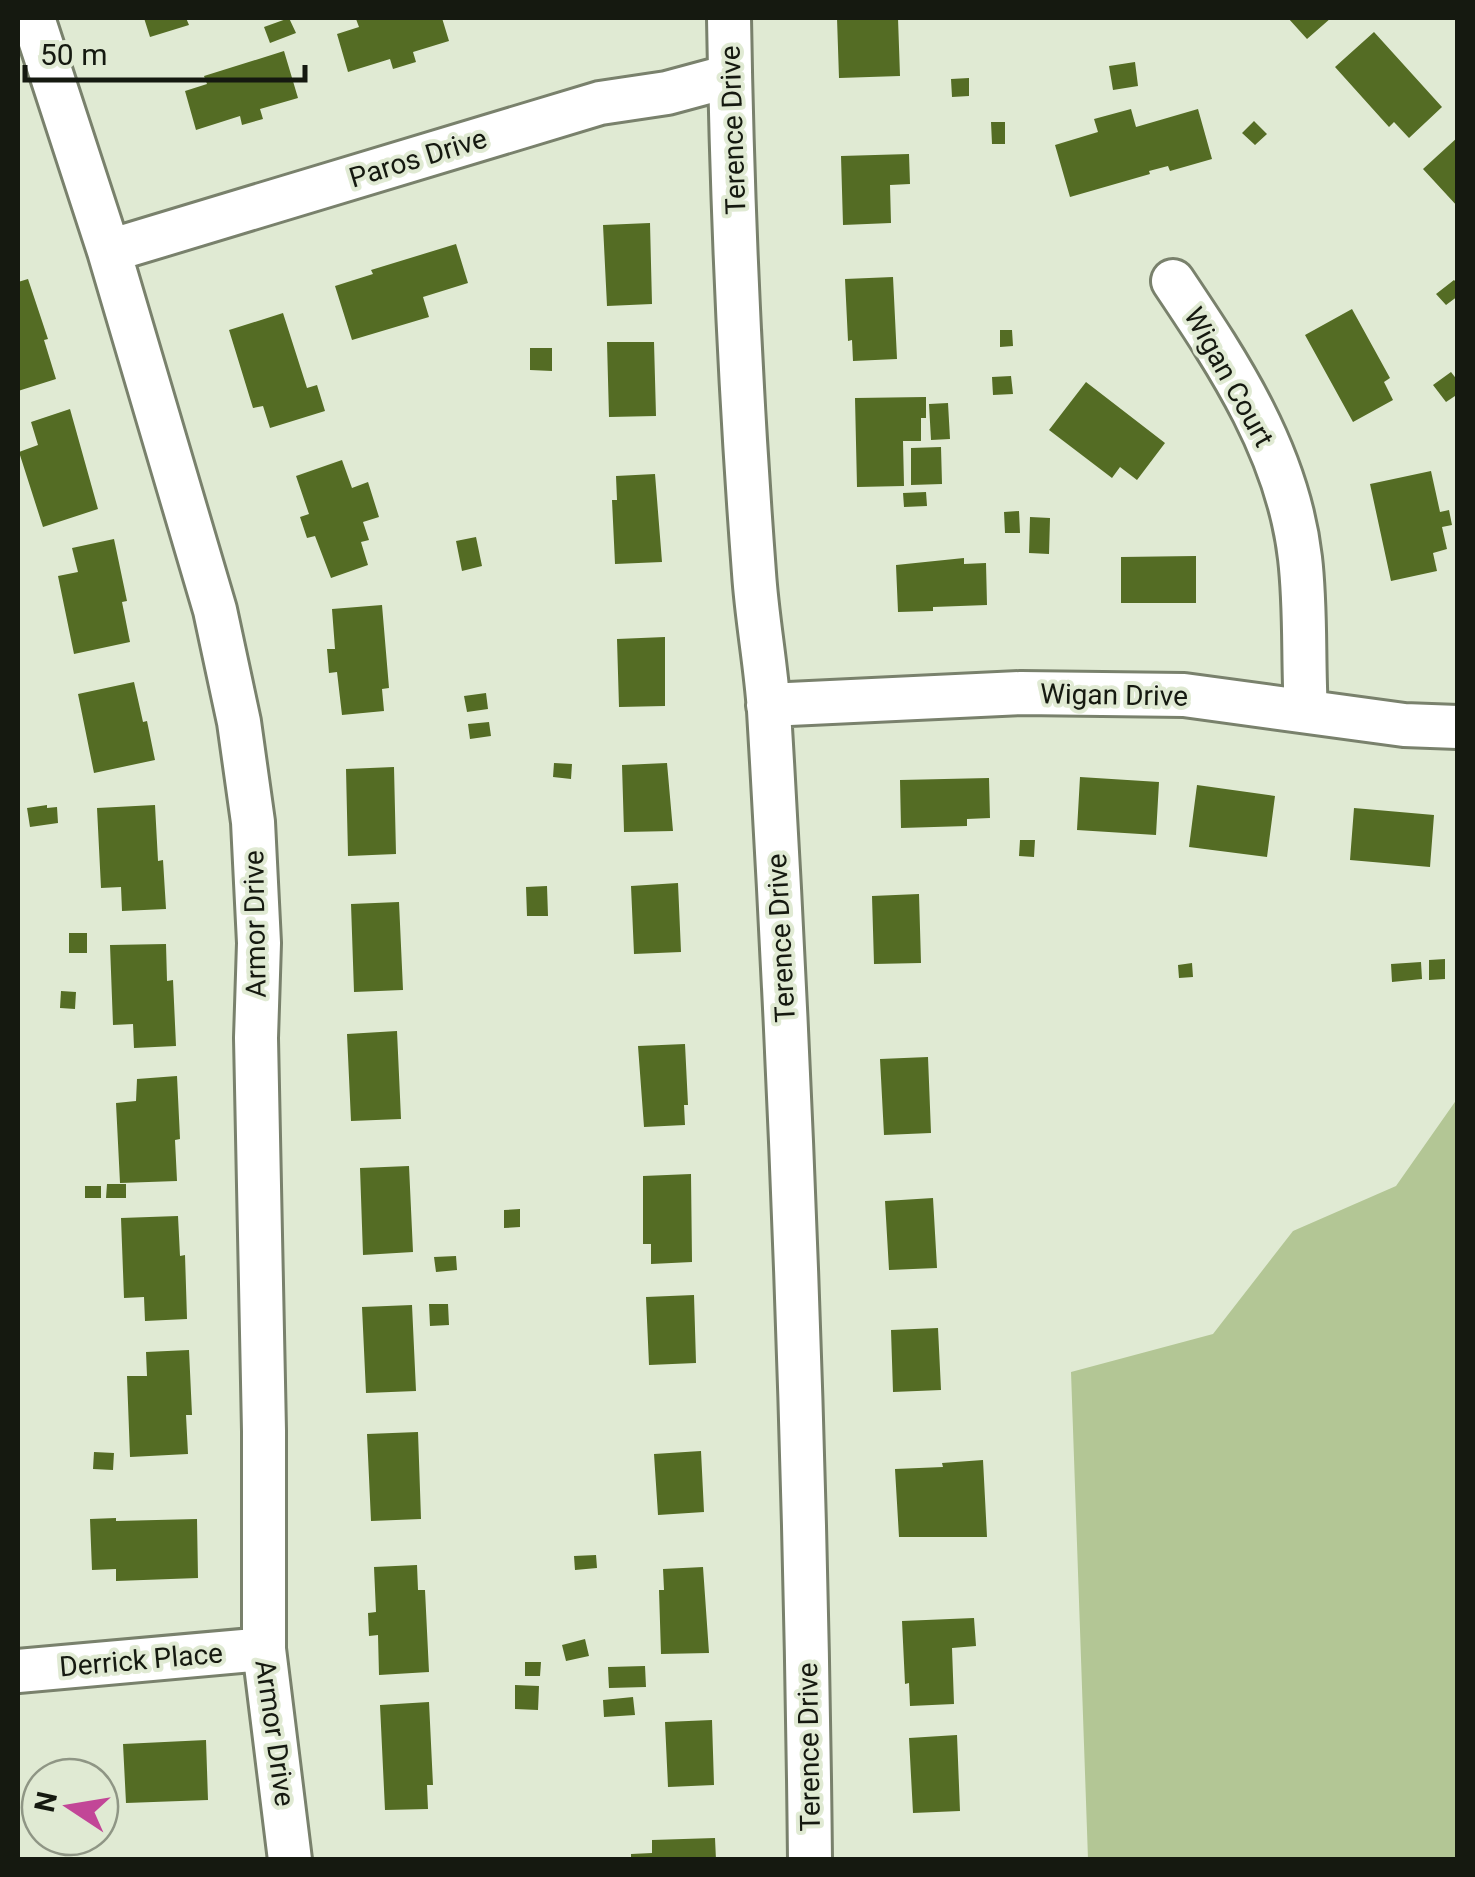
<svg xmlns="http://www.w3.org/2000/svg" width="1475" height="1877" viewBox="0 0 1475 1877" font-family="Roboto,sans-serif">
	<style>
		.green { fill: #b3c695 }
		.building { fill: #546c24 }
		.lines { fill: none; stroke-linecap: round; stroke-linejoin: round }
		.street-casing { stroke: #79816c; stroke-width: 48 }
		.street { stroke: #fff; stroke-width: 42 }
		.labels { text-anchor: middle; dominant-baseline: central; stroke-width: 8; stroke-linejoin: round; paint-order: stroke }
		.street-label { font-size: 28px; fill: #151910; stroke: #e0ead3 }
	</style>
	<rect width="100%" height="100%" fill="#e0ead3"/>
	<path class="green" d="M1457,1099V1859H1088L1071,1372L1213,1334L1293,1231L1396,1186Z"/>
	<path class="building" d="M144,18H186L189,25L150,37Z
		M289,18L296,33L270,43L264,27Z
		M361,18H442L449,41L413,52L416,62L393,69L390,59L348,72L337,34L359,27L356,19Z
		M837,18H898L900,76L839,78Z
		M1288,18H1331L1307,39Z
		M1374,32L1442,107L1409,138L1394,122L1389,127L1335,67Z
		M284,51L298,98L260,109L263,119L242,125L240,116L196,130L185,91L207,84L204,76Z
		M1135,62L1138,86L1113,90L1109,66Z
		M969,78V96L952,97L951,79Z
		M1131,109L1136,127L1198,109L1212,159L1170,171L1168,166L1149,171L1150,174L1070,197L1055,145L1098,132L1094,119Z
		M1254,121L1267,134L1255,145L1242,133Z
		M991,122H1005V144H992Z
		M1458,137V207L1423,169Z
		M909,154L910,184L890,185L891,223L843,225L841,156Z
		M650,223L652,304L607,306L603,225Z
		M456,244L468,283L423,297L429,317L352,340L335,286L373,274L371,270Z
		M893,277L897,359L853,361L852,340L848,341L845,279Z
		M28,279L48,339L44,340L56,379L18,391V282Z
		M1454,280L1458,284V296L1446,305L1436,294Z
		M1352,309L1390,378L1384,382L1393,400L1353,422L1305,335Z
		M283,313L307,388L317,385L325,411L270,428L263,406L253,408L229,330Z
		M1000,330H1012L1013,346L1000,347Z
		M607,342H654L656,416L609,417Z
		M530,348H552V371L530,370Z
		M1451,372L1458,381V394L1446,402L1433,385Z
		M1011,376L1013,394L993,395L992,377Z
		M1086,382L1165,443L1137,480L1120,467L1112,478L1049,430Z
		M926,397V418H921V441H903L904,486L857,487L855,398Z
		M948,403L950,439L931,440L929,404Z
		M70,409L98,509L43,527L19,452L38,445L31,422Z
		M941,447L942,484L911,485V448Z
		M342,460L352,488L368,482L379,517L363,522L369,540L361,542L368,565L331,578L315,536L307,538L300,517L309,514L296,476Z
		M1431,471L1440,512L1449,510L1452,525L1442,527L1447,549L1433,553L1437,571L1391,581L1370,484Z
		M655,474L662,562L615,564L612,500H617L616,476Z
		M926,492L927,506L904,507L903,493Z
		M1019,511L1020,533H1005L1004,512Z
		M1030,517L1050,518L1049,554L1029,553Z
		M476,537L482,566L462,571L456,541Z
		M114,539L127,601L122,602L130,642L74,654L58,576L78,572L72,548Z
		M1196,556V603H1121V557Z
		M964,558V564L986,563L987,605L933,607V611L898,612L896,565Z
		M382,605L389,688L382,689L384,711L342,715L337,672L329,673L327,649H335L332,609Z
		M665,637V706L619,707L617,639Z
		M134,682L143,722L147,721L155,760L94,773L78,694Z
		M486,693L488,709L467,712L464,696Z
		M489,722L491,736L470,739L468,724Z
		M554,763L572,764L571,779L553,777Z
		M667,763L673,831L624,832L622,765Z
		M394,767L396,854L348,856L346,769Z
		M1080,777L1159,782L1156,835L1077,830Z
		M989,778L990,818L967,819V826L901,828L900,780Z
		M1197,785L1275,796L1267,857L1189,847Z
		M47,805V808L57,807L58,823L30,827L27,808Z
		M155,805L158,861L163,860L166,909L122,911L121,887L101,888L97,808Z
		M1354,808L1434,815L1430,867L1350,860Z
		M1020,840H1035L1034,857L1019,856Z
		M678,883L681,952L634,954L631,886Z
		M547,886L548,916H527L526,887Z
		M919,894L921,963L874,964L872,896Z
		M399,902L403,990L354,992L351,904Z
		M69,933H87V953H69Z
		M166,944L167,981L173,980L176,1046L134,1048L133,1024L113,1025L110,945Z
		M1445,959V979L1429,980V960Z
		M1421,962L1422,979L1392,982L1391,964Z
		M1192,963L1193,977L1179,978L1178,965Z
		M61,991L76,992L75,1009L60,1008Z
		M397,1031L401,1119L351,1121L347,1034Z
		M685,1044L688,1105H684L685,1125L644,1127L638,1046Z
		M928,1057L931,1133L884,1135L880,1059Z
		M177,1076L180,1139L175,1140L177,1181L120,1183L116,1103L136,1101L137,1079Z
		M409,1166L413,1252L363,1255L360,1168Z
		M691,1174L692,1262L651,1264V1244H643V1176Z
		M107,1184H126V1198H106Z
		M85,1186H101V1198H85Z
		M933,1198L937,1268L889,1270L885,1201Z
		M520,1209V1227L504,1228V1210Z
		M178,1216L180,1256L185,1255L187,1319L145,1321L144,1297L124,1298L121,1218Z
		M456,1256L457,1270L436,1272L434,1257Z
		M694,1295L696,1363L649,1365L646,1297Z
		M429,1304H448L449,1325L430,1326Z
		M412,1305L416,1391L366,1393L362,1307Z
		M938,1328L941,1390L893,1392L891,1330Z
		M189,1350L192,1415H186L188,1454L130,1457L127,1376H147L146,1352Z
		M418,1432L421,1519L371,1521L367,1434Z
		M701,1451L704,1512L658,1515L654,1454Z
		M94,1452L114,1453L113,1470L93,1469Z
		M983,1460L987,1537H899L895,1469L943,1467L942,1463Z
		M116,1518V1521L197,1519L198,1578L116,1581V1569L92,1570L90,1519Z
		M596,1555L597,1568L575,1570L574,1556Z
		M417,1565L418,1590H425L429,1672L379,1675L378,1635L369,1636L368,1613L376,1612L374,1567Z
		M703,1567L709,1653L661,1654L659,1590H664L663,1569Z
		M974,1618L976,1646L952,1648L954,1704L910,1706L909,1683L905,1684L902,1621Z
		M585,1639L589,1656L566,1661L562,1645Z
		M525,1662H541L540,1676H525Z
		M645,1666L646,1687L609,1688L608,1667Z
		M515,1685L539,1686L538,1710L515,1709Z
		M633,1697L635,1715L604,1717L603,1700Z
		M429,1702L433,1785H427L428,1809L385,1810L380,1705Z
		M712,1720L714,1785L668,1787L665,1722Z
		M957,1735L960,1811L913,1813L909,1738Z
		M206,1740L208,1800L126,1803L123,1744Z
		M715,1838L716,1860H631V1854L652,1853V1840Z"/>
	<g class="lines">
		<defs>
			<path id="street" d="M33,18L109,251L215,610L239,722L253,822L259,943L256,1038L264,1431V1649L290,1860
				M729,18C732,203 740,388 754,573C757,619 766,665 769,711C792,1094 806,1476 810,1860
				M109,251L600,103L667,93L730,76
				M1173,281C1230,366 1288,453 1300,558C1306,608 1303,660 1306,711
				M768,705L1021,693L1184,695L1404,725L1458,727
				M18,1671L264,1649"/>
		</defs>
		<use href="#street" class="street-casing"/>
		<use href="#street" class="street"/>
	</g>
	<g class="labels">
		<g class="street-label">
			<text transform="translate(733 130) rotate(-92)">Terence Drive</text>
			<text transform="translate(418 158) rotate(-17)">Paros Drive</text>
			<text transform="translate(1229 377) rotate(61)">Wigan Court</text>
			<text transform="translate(1114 695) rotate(1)">Wigan Drive</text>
			<text transform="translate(255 924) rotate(-91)">Armor Drive</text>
			<text transform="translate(781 938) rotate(-93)">Terence Drive</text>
			<text transform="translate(141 1660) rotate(-5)">Derrick Place</text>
			<text transform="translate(275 1733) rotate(82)">Armor Drive</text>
			<text transform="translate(809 1747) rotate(-91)">Terence Drive</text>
		</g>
	</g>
	<rect width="1475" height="1877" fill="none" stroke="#151910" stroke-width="40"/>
	<g transform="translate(70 1807) rotate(282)"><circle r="48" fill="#e0ead3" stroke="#8f9685" stroke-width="2.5"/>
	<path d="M0-8L18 38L0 25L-18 38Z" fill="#c24697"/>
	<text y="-15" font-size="28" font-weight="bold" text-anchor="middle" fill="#151910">N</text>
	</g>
	<path d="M25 65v15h280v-15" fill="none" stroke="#151910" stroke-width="5"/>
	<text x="40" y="65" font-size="30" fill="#151910" stroke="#e0ead3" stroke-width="8" paint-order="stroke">50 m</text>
</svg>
